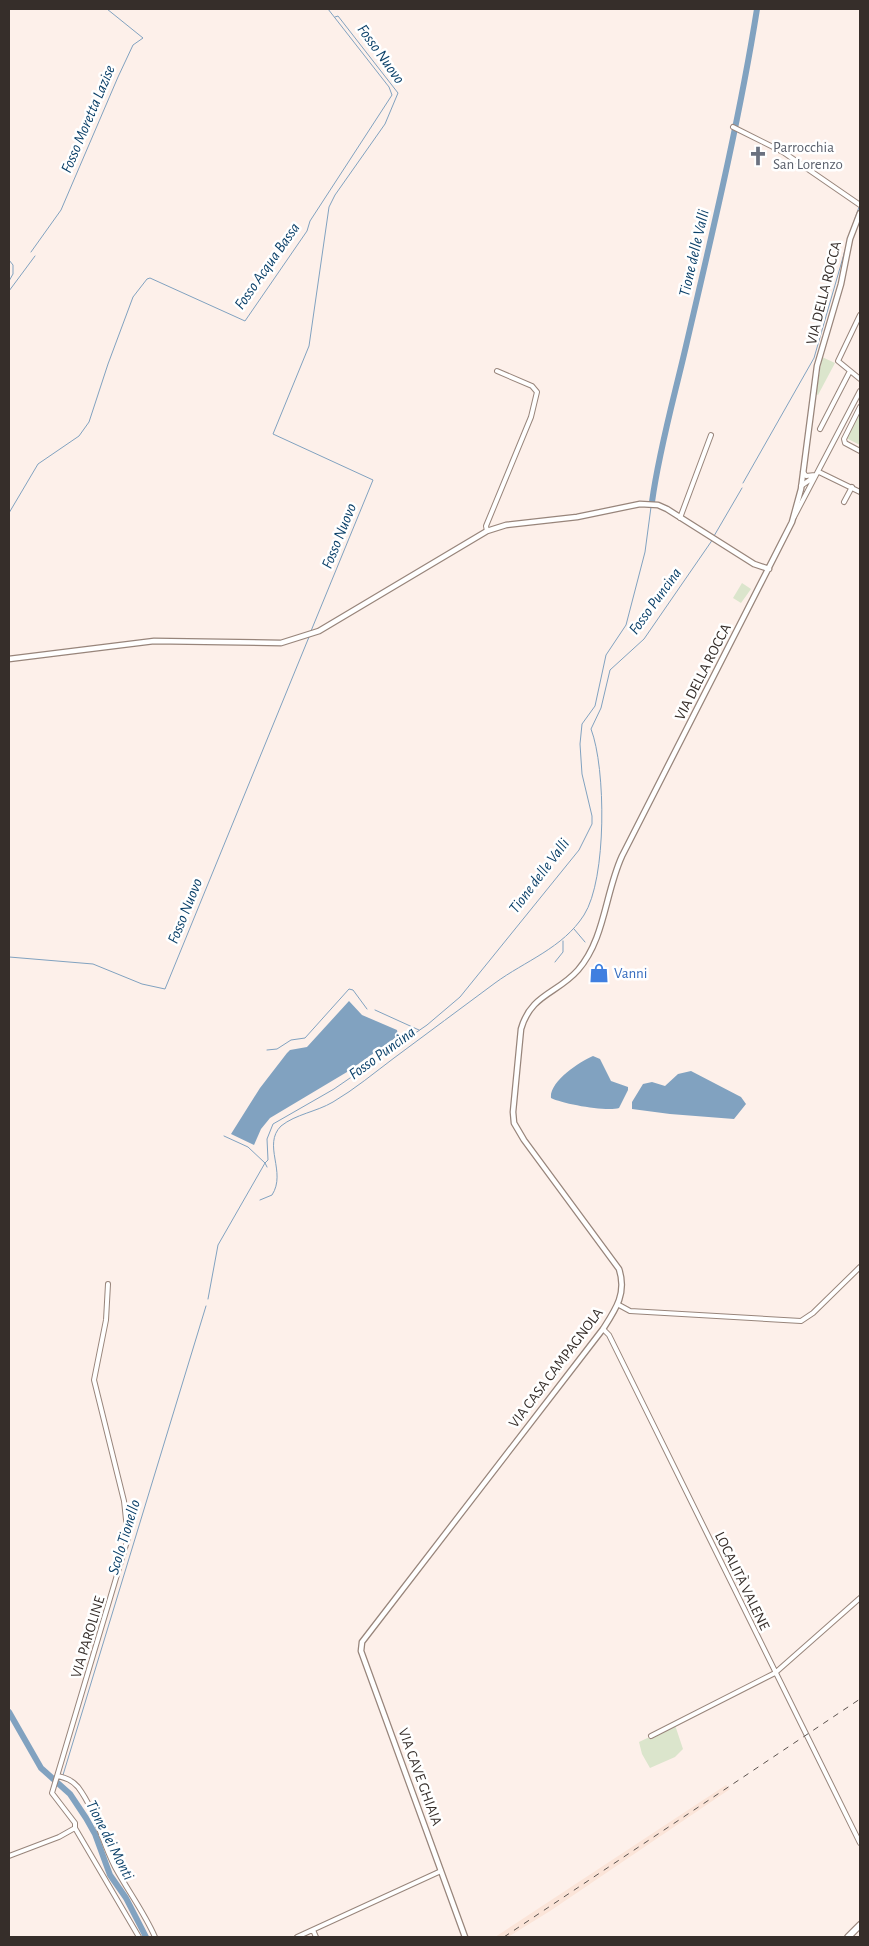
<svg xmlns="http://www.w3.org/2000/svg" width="869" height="1946" viewBox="0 0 869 1946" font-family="'Alegreya Sans',sans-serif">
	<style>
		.built { fill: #fbe4d8 }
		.green { fill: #dbe5cc }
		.water { fill: #81a2c0 }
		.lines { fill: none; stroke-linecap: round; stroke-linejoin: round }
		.stream { stroke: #81a2c0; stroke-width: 1 }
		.river { stroke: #81a2c0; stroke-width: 6 }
		.minor-casing { stroke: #98857b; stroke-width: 6 }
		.tertiary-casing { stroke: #98857b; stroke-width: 7 }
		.primary-casing { stroke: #98857b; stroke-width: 8 }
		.minor { stroke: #fff; stroke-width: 4 }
		.tertiary { stroke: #fff; stroke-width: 4.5 }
		.primary { stroke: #fff; stroke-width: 5.5 }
		.rail { stroke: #5c534f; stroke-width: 1; stroke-dasharray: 6 6; stroke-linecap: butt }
		.labels { text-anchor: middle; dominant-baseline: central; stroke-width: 5; stroke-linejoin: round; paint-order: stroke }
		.worship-label { font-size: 15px; fill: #5b616d; stroke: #fff; text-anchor: start }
		.street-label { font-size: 15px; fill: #362e2a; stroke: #fff }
		.shop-label { font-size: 15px; fill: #366cbe; stroke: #fff; text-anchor: start }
		.water-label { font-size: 16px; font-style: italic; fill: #0b4069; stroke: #fff }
	</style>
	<rect width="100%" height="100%" fill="#fdf0ea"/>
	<path class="built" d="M726,1785L730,1789L550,1911L508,1937H495Z"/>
	<path class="green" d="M822,357L835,363L818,395L816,394Z
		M860,412V445L846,438Z
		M742,583L751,589L741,603L733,598Z
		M675,1725L683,1749L675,1757L650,1768L642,1754L639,1742Z"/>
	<path class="water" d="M349,1001L362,1015L397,1030L398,1036L347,1072L270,1118L261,1129L254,1145L231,1134L260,1088L287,1053L290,1050L307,1047Z
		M593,1056L600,1059L611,1081L628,1087V1090L619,1108C607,1112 563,1104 551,1098C549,1082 579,1062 593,1056Z
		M691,1071L741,1097L746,1104L734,1119L670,1114L632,1109V1102L643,1084L652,1082L665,1086L678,1074Z"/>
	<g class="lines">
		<path class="stream" d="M849,236L859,207
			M31,252L61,210L118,77L133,45L143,38L107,9
			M9,260L13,265V274L9,281
			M9,291L35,256
			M743,483L814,358L848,240
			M9,513L38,464L79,436L89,422L108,364L133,297L147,279L150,278L245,321L307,231L310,221L392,95L389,87L328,9
			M714,536L742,488
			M311,631L373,480L273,434L309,346L329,207L335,195L385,124L398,93L338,16L335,17
			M574,929L585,942
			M9,957L93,964L142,984L165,989L309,637
			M555,962L563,952V941
			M375,1010L419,1030
			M267,1050L277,1049L291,1040L305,1038L349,989L353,990L367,1009
			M267,1167L265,1163L268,1160L267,1139L273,1124L334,1089L427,1025L460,997L579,850L592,824V816L582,774L580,744L582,724L595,706L606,655L626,625L645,552L651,507
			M260,1200L272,1195C287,1172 262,1145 281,1126C296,1114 316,1112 333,1102C355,1089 374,1073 394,1058C428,1033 461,1008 495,983C525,961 563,948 584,915C607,879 606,768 591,729L601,708L610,670L644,639L713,539
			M208,1299L218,1245L265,1163L248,1147L224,1136
			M63,1775L206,1306"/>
		<path class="river" d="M652,502C659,450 674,398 686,346C712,234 739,122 757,9
			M9,1712L41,1768L70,1794L86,1818L95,1834L110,1875L126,1898L146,1937"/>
		<defs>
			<path id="minor" d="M733,127L783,152L860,205
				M860,315L838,361L860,379
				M860,407L844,439L845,443L860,451
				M820,429L850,371
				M803,472L806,476L815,475
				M819,472L860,492
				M801,486L814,477
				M844,502L852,487
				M794,517L860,391
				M680,518L711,435
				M487,531L486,526L531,417L537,392L532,386L497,371
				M108,1284L106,1320L94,1380L124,1501L128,1538L52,1793L75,1823V1828L139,1937
				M619,1305L630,1311L801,1321L813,1313L860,1267
				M603,1329L609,1335L860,1843
				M651,1736L775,1673L860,1598
				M58,1776C66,1778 72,1780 78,1787C96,1811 101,1840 115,1867C128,1891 144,1912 155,1937
				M9,1856L59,1837L75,1828
				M313,1930L316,1937
				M297,1937L441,1871"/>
			<path id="tertiary" d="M9,659L154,641L281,643L319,631L487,531L506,525L577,517L640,504L658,505L667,509L754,564L769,569
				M465,1937L361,1651L362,1642L603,1329C616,1309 627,1293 619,1269L524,1140L514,1123L513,1112L521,1029C531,994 557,994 578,970C605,939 605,893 622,856L792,522L801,489L817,366L841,284L850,239L860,213"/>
			<path id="primary" d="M848,1937L860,1925"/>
		</defs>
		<use href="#minor" class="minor-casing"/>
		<use href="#tertiary" class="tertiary-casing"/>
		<use href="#primary" class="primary-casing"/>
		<use href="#minor" class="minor"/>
		<use href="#tertiary" class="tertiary"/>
		<use href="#primary" class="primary"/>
		<path class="rail" d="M504,1937L860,1699"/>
	</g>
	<defs>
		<symbol id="church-bare" viewBox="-9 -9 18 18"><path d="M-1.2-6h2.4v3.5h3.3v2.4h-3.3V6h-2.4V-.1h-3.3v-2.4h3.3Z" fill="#6b7280" stroke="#fff" stroke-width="2.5" paint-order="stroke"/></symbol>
		<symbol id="shop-bare" viewBox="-9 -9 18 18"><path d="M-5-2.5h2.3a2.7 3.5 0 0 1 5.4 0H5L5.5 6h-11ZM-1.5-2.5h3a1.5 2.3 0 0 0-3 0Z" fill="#3f7fe0" stroke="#fff" stroke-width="2.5" paint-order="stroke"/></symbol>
	</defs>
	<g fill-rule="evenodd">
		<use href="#church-bare" x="744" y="142" width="28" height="28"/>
		<use href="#shop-bare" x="585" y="959" width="28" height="28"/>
	</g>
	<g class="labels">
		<g class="worship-label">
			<text x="773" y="147">Parrocchia<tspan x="773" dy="17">San Lorenzo</tspan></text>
		</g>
		<g class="street-label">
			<text transform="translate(824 293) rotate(-76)">VIA DELLA ROCCA</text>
			<text transform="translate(703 672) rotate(-63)">VIA DELLA ROCCA</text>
			<text transform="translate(556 1368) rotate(-53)">VIA CASA CAMPAGNOLA</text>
			<text transform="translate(742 1581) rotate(64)">LOCALITÀ VALENE</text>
			<text transform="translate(88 1637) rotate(-73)">VIA PAROLINE</text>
			<text transform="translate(420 1777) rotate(70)">VIA CAVE GHIAIA</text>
		</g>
		<g class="shop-label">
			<text x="614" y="973">Vanni</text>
		</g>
		<g class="water-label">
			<text transform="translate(381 54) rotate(54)">Fosso Nuovo</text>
			<text transform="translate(88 119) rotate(-67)">Fosso Moretta Lazise</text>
			<text transform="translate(694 253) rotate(-77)">Tione delle Valli</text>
			<text transform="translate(267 266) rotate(-55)">Fosso Acqua Bassa</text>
			<text transform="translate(339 536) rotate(-68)">Fosso Nuovo</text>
			<text transform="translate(655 601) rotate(-54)">Fosso Puncina</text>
			<text transform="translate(539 876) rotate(-53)">Tione delle Valli</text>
			<text transform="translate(185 911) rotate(-68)">Fosso Nuovo</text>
			<text transform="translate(382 1053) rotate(-36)">Fosso Puncina</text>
			<text transform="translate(124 1537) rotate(-73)">Scolo Tionello</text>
			<text transform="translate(110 1840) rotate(63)">Tione dei Monti</text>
		</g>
	</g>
	<rect width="869" height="1946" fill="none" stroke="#362e2a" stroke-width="20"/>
</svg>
